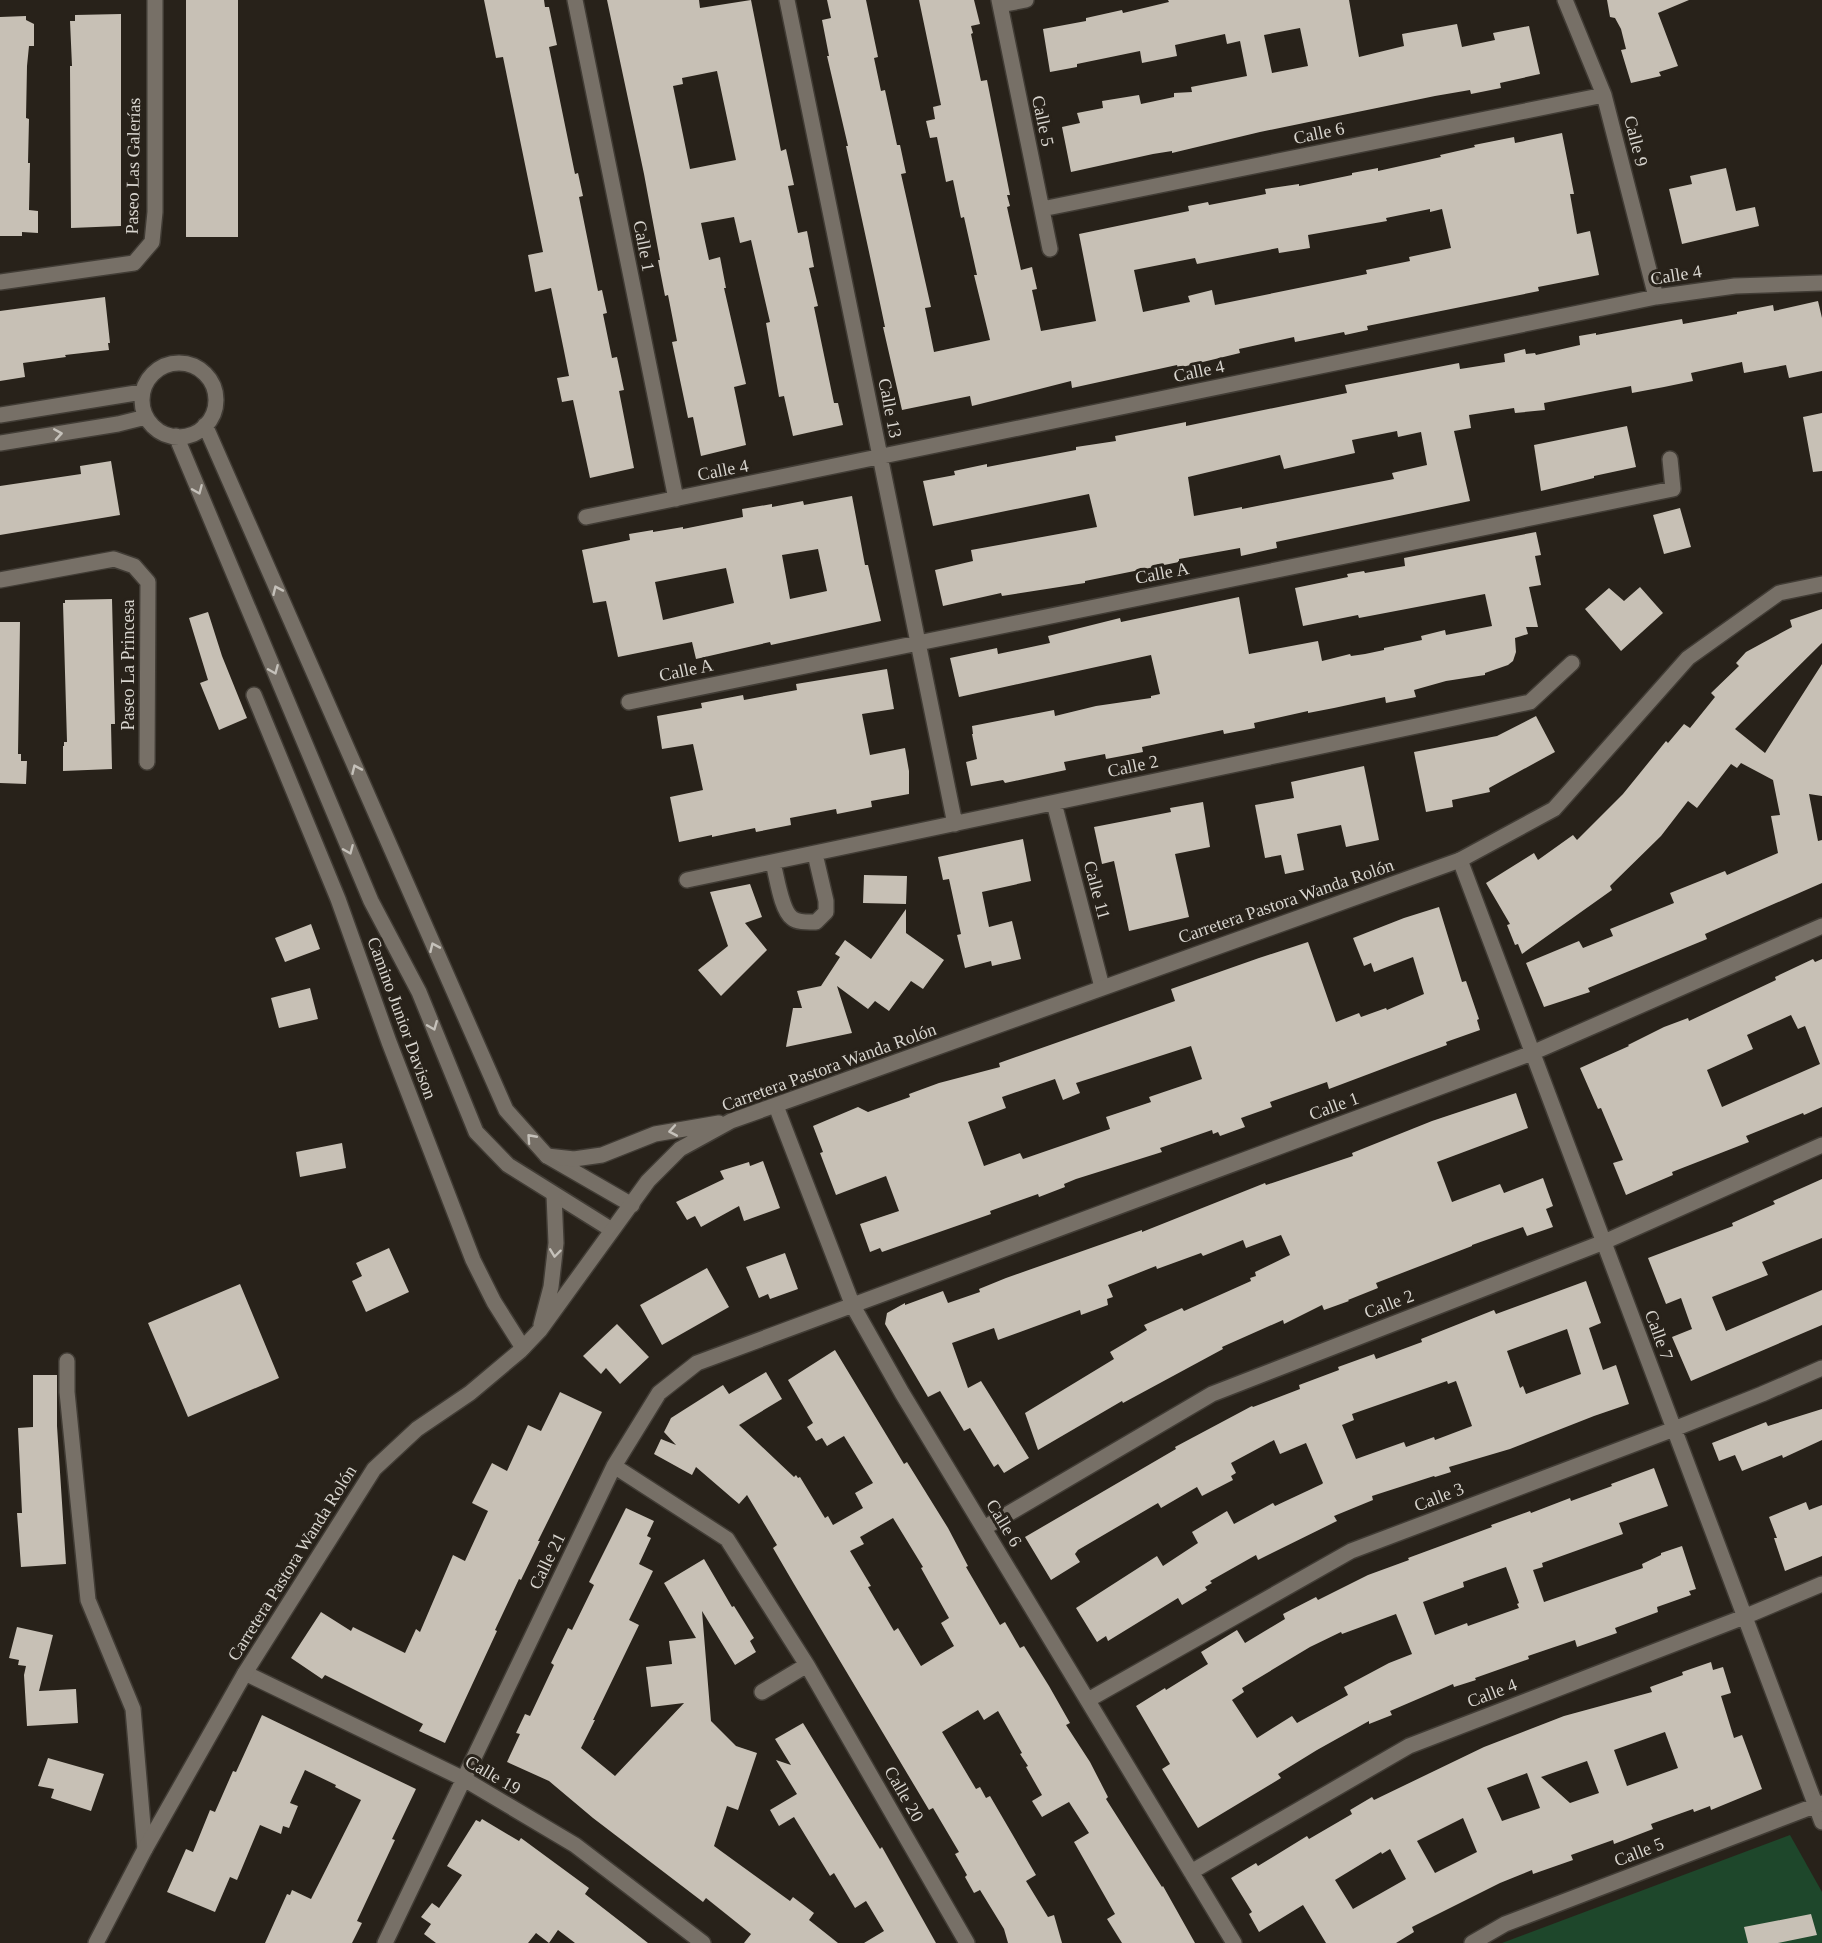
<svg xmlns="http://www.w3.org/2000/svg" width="1822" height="1943" viewBox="0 0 1822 1943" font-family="'Times New Roman',serif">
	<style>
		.green { fill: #1e472b }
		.building { fill: #c7c0b5; fill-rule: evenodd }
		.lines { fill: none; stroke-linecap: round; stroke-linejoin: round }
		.minor-casing { stroke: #413c35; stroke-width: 18 }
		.tertiary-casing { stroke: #413c35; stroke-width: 18 }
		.minor { stroke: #777067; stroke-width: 15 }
		.tertiary { stroke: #777067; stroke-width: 15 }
		.oneway { stroke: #c5c1ba }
		.labels { text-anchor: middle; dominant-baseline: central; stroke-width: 6; stroke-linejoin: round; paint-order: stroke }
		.street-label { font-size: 18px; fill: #d8d5cf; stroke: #28221a }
	</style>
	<rect width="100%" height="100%" fill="#28221a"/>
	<path class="green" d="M1790,1835L1822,1892V1943H1502Z"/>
	<path class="building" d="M186,0H238V237H186Z
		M484,0H544L545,7H549L557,45L549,47L575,174L578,173L583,196L579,197L598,291L602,290L607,313L603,314L612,358L617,357L624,390L619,391L634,468L590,478L573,400L562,402L557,378L569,376L564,351L551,288L535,292L528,255L543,252L503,57L496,58Z
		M607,0H699L700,8L751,0L781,151L786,149L794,185L788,186L798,233L807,231L814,267L809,268L818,306L814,307L834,403H838L843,425L793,436L784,396L779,397L766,323L770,322L751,240L740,243L734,217L701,223L709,260L720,257L726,288H724L746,384L734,387L746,445L701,456L693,417L688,418L672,342L677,341L668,295L665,296L658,260H660L644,174ZM717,71L736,160L690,169L673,86L683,84L682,78Z
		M827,0H866L878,57L874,58L881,91L885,90L897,145H900L906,173L901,174L931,307L925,308L934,352L990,340L974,275H977L964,217L961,218L953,180L946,182L937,137L930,138L926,121L935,119L933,107L941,105L919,0H974L980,24L971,26L973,33L971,34L981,81L987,80L1010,195H1007L1010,206L1007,207L1021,270L1032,267L1037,289L1032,290L1041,331L1096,321L1079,234L1189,211L1188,206L1208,202L1209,205L1266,194L1265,189L1299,184V186L1352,175V173L1378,168V171L1441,157L1440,155L1475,147L1474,145L1514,137L1515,143L1562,133L1574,194H1570L1577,234L1590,231L1599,275L1538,287L1539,291L1367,326L1368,330L1345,335L1344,332L1295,342L1294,337L1239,349L1240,353L1178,368L1177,365L1072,388L1071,381L972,406L970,396L902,410L883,327H885L874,275L846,146H848L827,56H829L822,20L831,18ZM1430,209V212L1442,209L1451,248L1409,257L1410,261L1366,270L1367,274L1215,305L1212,290L1188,296L1190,302L1143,312L1134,270L1195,258L1197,264L1278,248L1279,253L1310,248L1308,235L1387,221L1386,218Z
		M1168,0H1349L1359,57L1404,46L1402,34L1457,24L1462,47L1495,40L1493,33L1529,26L1540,74L1500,83L1501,88L1471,94L1470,90L1435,96L1260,132L1172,153V151L1153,154L1071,172L1062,127L1080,123L1077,113L1103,108L1102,101L1139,95L1141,104L1174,97V93L1192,92L1191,87L1247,76L1240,41L1227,44L1225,34L1175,45L1177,56L1142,63L1140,51L1077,64V67L1050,72L1043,29L1086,21V18L1122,10L1123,13L1169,2ZM1300,28L1308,66L1272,73L1264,35Z
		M1607,0H1689L1658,13L1678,66L1659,72L1661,76L1631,83L1621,50L1626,49L1621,29L1615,18L1610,17Z
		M121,14V226L71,228L70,66H72L70,21H75V15Z
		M26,16V20L34,24V46H29L27,66L26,118L29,119L28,163H30L29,210L38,211V233L22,232V236H0V17Z
		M1726,168L1736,211L1755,207L1759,226L1682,244L1669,189L1692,184L1690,176Z
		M105,297L110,343H108L109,350L65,355L66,357L23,363L25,377L0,381V311Z
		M1818,301L1822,318V371L1789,378L1786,365L1744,373L1742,362L1691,373L1693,381L1664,387L1632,393L1631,386L1544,403L1545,410L1515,413L1514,408L1469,415L1471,428L1454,431L1470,501L1276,542L1277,548L1241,556L1240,548L1179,559V562L1085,581V583L1002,596L1001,593L943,606L935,570L973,561L971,550L1097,527L1089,494L933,526L923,481L955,475L954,471L987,464V467L1076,450V447L1116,441L1115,436L1186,422V426L1347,393L1345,385L1459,363L1460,369L1505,362L1504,354L1525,349L1526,354L1535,353L1536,355L1580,345L1579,336L1596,333V335L1682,319L1683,324L1737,314V312L1773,305L1774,311ZM1397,431L1398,437L1421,432L1427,465L1392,473L1394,479L1242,509V507L1194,516L1188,477L1280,455L1284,469L1355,453L1352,440Z
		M1822,413V471L1813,472L1803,417Z
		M1627,426L1636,467L1594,476V478L1541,491L1534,445Z
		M111,461L120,515L0,535V486L81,474L80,466Z
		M852,496L865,565H868L881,621L771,645L770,642L696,659L692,642L618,657L606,601L593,603L582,550L630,540L629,534L653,530V532L683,527V529L743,517L742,509L772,504V507L803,501L804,505ZM818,549L827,591L790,599L782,555ZM726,568L734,603L663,620L655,582Z
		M1680,508L1691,547L1664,554L1653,515Z
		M1536,532L1541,555L1535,556L1541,585L1529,587L1538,627H1526L1528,634L1515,638L1516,652L1513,661L1508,665L1485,673V675L1446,681L1414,690L1416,697L1386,703L1385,697L1334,708L1308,713V711L1254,723L1255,728L1224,734L1223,730L1142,747L1143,752L1106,759L1105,754L1064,762L1066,770L1005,783L1003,780L971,786L966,762L977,759L972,734H973L972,726L1054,710L1055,716L1096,706L1151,698V696L1160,694L1151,655L959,697L950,658L997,648L998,654L1050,643L1048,636L1120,618L1121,622L1239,597L1249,654L1318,641L1322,661L1350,654L1351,656L1365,654L1384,650V648L1422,640L1421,636L1445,630L1446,635L1492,626L1485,594L1359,618L1358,615L1303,626L1295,588L1348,577L1347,574L1364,571L1365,573L1405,566L1404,558Z
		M1640,587L1663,613L1621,651L1585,609L1609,588L1624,601Z
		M112,599L115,724H111L112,769L63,771V746H64V742H67L63,603H65V600Z
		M1822,609V643L1735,729L1765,753L1822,664V796L1809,794L1818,841L1822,840V883L1705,934L1707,939L1588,988L1590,992L1544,1007L1526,963L1579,941L1583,948L1613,936L1610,929L1674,903L1670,893L1725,871L1727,875L1778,853L1771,816L1780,815L1773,780L1741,763L1737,768L1731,764L1697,808L1688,801L1661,836L1610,886L1612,890L1522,954L1518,944L1515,945L1507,925L1510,924L1486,883L1534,853L1538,860L1573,835L1577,840L1623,794L1666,741L1668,743L1684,724L1690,728L1715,697L1711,693L1739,666L1736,663L1746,652L1792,627L1790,620Z
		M208,612L222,656L247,718L219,730L200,683L208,680L189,618Z
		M0,622H20L18,754H21V761H27L26,784L0,783Z
		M887,669L894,709L862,714L870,755L905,748L909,771V794L871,801L872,807L837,814L836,809L790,818L791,825L756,832L755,828L712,837V835L679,842L670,797L703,790L693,744L662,749L657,716L702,708L701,703L743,695L744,700L797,690L796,684Z
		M1536,716L1555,752L1489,788L1490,792L1452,800L1453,807L1426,812L1414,752L1497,736Z
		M1364,766L1379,840L1346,847L1341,825L1297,834L1304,870L1285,874L1281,855L1265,858L1255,805L1294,798L1291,782Z
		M1203,802L1210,847L1175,854L1189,917L1129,931L1114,861L1102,864L1094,827L1171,812L1170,808Z
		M1023,839L1031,881L982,892L989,927L1012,921L1021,959L992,966L991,961L965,968L957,935L961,934L949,879L943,880L938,857Z
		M864,875L907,876L906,904L863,903Z
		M750,884L762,917L745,923L767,950L721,996L698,970L728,946L710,892Z
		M1439,907L1462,982L1466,981L1479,1019L1477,1020L1480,1030L1446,1042L1447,1045L1406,1060L1329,1089L1327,1082L1270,1102L1272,1107L1241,1118L1245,1127L1220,1136L1218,1132L1213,1134L1212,1130L1160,1148L1162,1152L1076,1179L1064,1184L1065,1187L1039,1197L1038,1194L990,1211L991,1214L882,1252L880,1248L870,1252L860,1224L899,1211L886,1176L836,1195L820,1153L823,1152L813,1126L858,1107L868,1112L910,1097L909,1094L939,1083L1000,1067L999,1063L1175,1001L1171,989L1259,958L1308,942L1336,1022L1359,1013L1361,1017L1386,1008L1387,1010L1424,994L1413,957L1374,972L1371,963L1364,966L1353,938L1404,918ZM1191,1046L1202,1079L1149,1097L1151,1102L1106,1117L1110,1129L1023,1159L1020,1153L984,1166L968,1122L1006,1108L1002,1097L1055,1079L1063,1100L1080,1093L1076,1083Z
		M906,909V933L944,960L923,989L911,981L889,1011L875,1001L868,1009L837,986L852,1033L786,1047L793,1008H802L797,991L821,986L840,957L835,954L845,940L871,959Z
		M311,924L320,949L285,962L275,938Z
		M1813,959L1815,962L1822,959V1107L1804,1115L1803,1113L1746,1136L1749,1142L1672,1172L1673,1175L1626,1195L1613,1163L1623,1160L1601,1108L1598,1109L1580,1068L1629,1046L1628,1045L1664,1027L1688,1018L1689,1021L1776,980L1775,977ZM1791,1015L1798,1029L1805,1026L1820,1064L1722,1107L1707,1070L1753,1049L1747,1035Z
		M310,988L318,1019L279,1028L271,998Z
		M1516,1093L1528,1128L1437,1162L1452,1202L1500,1184L1504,1193L1543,1178L1553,1206L1546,1209L1553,1227L1527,1236L1523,1227L1472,1245V1246L1376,1283L1378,1288L1348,1300L1349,1301L1324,1310L1322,1305L1284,1324L1283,1320L1222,1347L1223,1349L1123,1403L1122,1401L1038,1450L1025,1413L1114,1359L1110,1352L1147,1330L1144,1325L1182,1308L1184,1311L1251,1281L1250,1278L1256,1276L1255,1272L1290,1255L1281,1235L1246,1248L1243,1240L1203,1256L1201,1253L1157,1269L1156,1266L1108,1285L1113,1297L1107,1299L1108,1305L1081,1315L1080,1310L998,1340L994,1328L952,1343L968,1388L981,1381L1029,1458L1004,1473L998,1464L994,1467L970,1428L964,1431L940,1391L928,1397L885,1324L887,1313L905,1303V1305L943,1291L948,1303L980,1292L979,1289L1006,1278L1142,1230V1232L1265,1183L1266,1185L1353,1156L1352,1153L1432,1121Z
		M342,1143L346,1168L300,1177L296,1152Z
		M763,1161L780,1208L744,1221L739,1206L701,1227L695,1216L687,1220L676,1202L724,1179L720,1171L749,1162L750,1166Z
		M1822,1179V1238L1762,1262L1768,1275L1712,1297L1726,1331L1822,1290V1325L1691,1381L1672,1337L1692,1329L1681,1298L1666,1304L1648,1258L1733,1226L1732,1223L1775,1204L1773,1201Z
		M389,1248L409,1292L366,1312L352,1281L362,1276L356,1263Z
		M785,1253L798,1289L770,1299L768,1294L759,1298L746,1267Z
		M707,1268L729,1307L662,1345L640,1305Z
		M1586,1281L1601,1323L1589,1328L1603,1370L1616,1365L1629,1404L1594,1416L1510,1449L1449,1467L1451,1472L1435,1477L1434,1476L1372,1496L1373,1500L1334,1516L1337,1521L1258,1560L1256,1555L1210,1581L1212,1583L1205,1587L1207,1590L1182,1605L1178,1598L1108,1641L1106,1636L1097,1642L1076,1608L1157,1556L1163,1566L1198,1543L1192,1532L1227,1511L1234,1524L1273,1503L1275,1506L1322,1484L1323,1483L1306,1443L1280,1454L1274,1440L1231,1463L1236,1473L1231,1476L1233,1480L1202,1496L1197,1487L1161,1508L1158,1503L1078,1550L1075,1554L1080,1562L1051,1580L1025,1537L1176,1449L1175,1447L1252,1406L1253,1407L1300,1389L1299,1385L1339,1370L1338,1367L1374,1354L1376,1359L1422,1342L1421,1339L1494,1310L1496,1314ZM1567,1329L1581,1374L1526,1394L1523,1386L1520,1388L1507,1351ZM1447,1381L1448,1384L1456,1381L1472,1426L1435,1440L1434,1437L1406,1447L1404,1442L1356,1459L1342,1425L1354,1420L1352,1414Z
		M240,1284L279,1378L188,1417L148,1323Z
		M617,1324L649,1357L620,1384L606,1368L601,1374L583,1356Z
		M835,1350L904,1464L907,1462L948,1528L968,1566L966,1567L1000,1625L1005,1622L1020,1648L1024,1646L1049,1686L1070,1723L1066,1725L1090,1762L1108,1797L1106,1799L1162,1887L1163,1886L1195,1943H1122L1107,1919L1115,1914L1074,1842L1089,1833L1069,1802L1042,1817L1032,1801L1042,1795L1026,1767L1028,1766L1020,1754L1022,1753L998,1711L984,1720L978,1710L942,1732L976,1789L980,1787L986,1798L990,1796L1036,1875L1026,1881L1048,1917L1054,1915L1062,1943H1008L1004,1929L980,1890L974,1893L965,1877L967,1875L955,1854L959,1852L933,1808L929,1810L794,1584L773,1548L777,1545L747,1495L739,1504L696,1467L692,1475L654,1454L661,1439L676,1445L664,1432L671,1418L723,1385L729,1394L766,1372L782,1399L739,1425L794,1477L796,1475L798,1478L800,1477L825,1518L828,1516L833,1525L863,1508L855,1493L873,1483L844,1436L827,1446L822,1438L816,1441L807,1427L813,1423L788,1380ZM893,1518L923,1567L921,1568L949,1618L941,1623L954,1646L921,1666L898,1628L894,1631L868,1587L871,1586L850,1551L864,1544L860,1537Z
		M33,1375H57V1426L66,1564L21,1567L17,1513H22L18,1428L33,1427Z
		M560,1392L602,1412L538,1541H540L521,1580L519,1579L495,1630L497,1631L445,1743L419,1731L423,1724L325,1675L322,1679L291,1658L321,1612L351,1631L353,1627L405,1653L416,1629L420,1632L453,1555L465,1561L488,1511L472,1503L492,1463L507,1471L528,1425L541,1431Z
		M1822,1409V1440L1783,1458L1782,1455L1742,1471L1735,1455L1719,1461L1712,1443L1766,1422L1768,1426Z
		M1654,1468L1668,1506L1619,1523L1623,1534L1542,1563L1543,1567L1533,1570L1544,1602L1643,1568L1642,1564L1661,1555V1553L1682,1546L1696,1589L1689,1591L1691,1595L1657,1607L1658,1612L1615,1628L1617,1633L1577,1647L1575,1640L1528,1656L1529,1659L1475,1678L1476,1680L1454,1687L1453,1684L1390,1711L1392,1715L1369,1724V1721L1317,1750L1278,1774L1281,1778L1198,1828L1162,1769L1170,1764L1136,1706L1165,1688L1166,1690L1208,1664L1201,1652L1237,1630L1245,1643L1285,1619L1283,1614L1316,1597L1318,1600L1368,1575L1409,1560L1408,1558L1492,1527L1491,1525L1530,1511L1531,1513L1570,1498L1571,1501L1612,1486L1611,1484ZM1506,1567L1519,1603L1517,1604L1519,1608L1468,1626L1467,1623L1435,1635L1423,1602L1464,1587L1463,1582ZM1396,1614L1412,1654L1389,1663L1344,1687L1348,1695L1297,1723L1292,1716L1257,1738L1232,1700L1244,1692L1242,1688L1310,1647L1341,1632L1342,1634Z
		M1806,1502L1809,1510L1822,1505V1556L1785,1571L1774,1538H1777L1769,1517Z
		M626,1508L654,1521L647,1536L651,1538L639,1564L653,1571L629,1620L639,1625L593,1720H595L581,1748L615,1776L684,1703L651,1707L646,1667L672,1664L669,1641L696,1638L664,1583L704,1559L732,1607L734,1606L754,1638L750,1641L756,1652L735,1665L702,1611L711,1721L736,1746L757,1753L738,1810L727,1806L714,1846L790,1901L793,1897L814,1913L809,1920L838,1943H744L751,1934L706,1898L703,1902L593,1818L549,1781L507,1762L520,1734L516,1733L525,1714L530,1716L554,1665L551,1663L568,1628L572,1630L594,1585L589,1582Z
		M17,1627L53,1635L39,1691L76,1689L78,1723L27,1726L24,1675L26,1666L18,1665L19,1660L9,1658Z
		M1711,1662L1713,1670L1723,1667L1731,1693L1721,1696L1734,1738L1742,1735L1762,1789L1711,1810L1710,1806L1694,1812L1693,1809L1651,1824L1653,1829L1614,1844L1613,1840L1571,1855L1573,1860L1533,1874L1532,1870L1500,1883L1412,1927L1414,1932L1396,1943H1326L1303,1905L1259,1932L1249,1914L1252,1912L1231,1878L1256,1863L1258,1866L1307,1836L1309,1839L1352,1814L1350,1810L1372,1797L1374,1800L1484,1747L1564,1716L1652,1692L1650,1687L1683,1675L1682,1672ZM1665,1732L1678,1768L1627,1786L1614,1750ZM1587,1761L1599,1793L1570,1803L1541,1777ZM1527,1773L1540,1808L1502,1821L1487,1788ZM1463,1818L1477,1852L1435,1873L1417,1841ZM1390,1849L1406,1879L1353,1909L1335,1880L1381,1852L1382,1854Z
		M262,1715L416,1789L392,1839L395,1840L357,1921L362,1923L352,1943H265L287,1894L290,1895L292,1890L311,1899L361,1800L335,1787L336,1785L305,1770L290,1803L298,1806L289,1828L283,1826L281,1834L260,1825L237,1880L230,1877L215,1912L167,1892L186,1849L193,1852L210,1810L215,1812L233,1771L236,1772Z
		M803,1723L880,1849L882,1847L936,1943H864L884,1931L866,1901L855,1908L834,1873L830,1876L794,1817L779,1826L770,1810L797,1794L776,1760L791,1765L775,1739Z
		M48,1758L104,1774L91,1811L51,1798L54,1789L38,1786Z
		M482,1819L519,1841L521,1838L589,1888L585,1894L648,1943H575L558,1930L549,1943L536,1933L528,1943H436L424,1934L431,1924L421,1917L432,1903L439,1908L462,1875L447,1866L476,1820L480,1822Z
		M1811,1914L1817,1935L1778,1943H1748L1744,1927Z"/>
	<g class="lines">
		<defs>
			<path id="minor" d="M575,0L676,499
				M787,0L955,824
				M999,0L1050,249
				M1565,0L1604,95L1656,297
				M1000,5L1026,0
				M1042,209L1604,95
				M0,282L134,263L152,242L155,212V0
				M142 400a37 37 0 1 1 74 0a37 37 0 1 1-74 0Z
				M0,415L142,392
				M205,425L506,1110L547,1156L632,1205
				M176,436L371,901L419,992L476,1132L508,1165L612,1230
				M0,443L118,424L146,417
				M586,517L1656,297L1735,286L1822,283
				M0,580L114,559L134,566L148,582L147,762
				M254,695L338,899L389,1042L473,1260L494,1302L523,1348
				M629,702L1673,489L1670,459
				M1054,803L1102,987
				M1460,860L1822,1822
				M773,863C777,877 781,910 792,918C798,923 809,922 816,922L826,912V901L815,854
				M687,880L1530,702L1572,663
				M776,1106L853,1306L902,1393L1234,1943
				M67,1361V1392L88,1600L133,1709L145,1849
				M614,1466L727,1539L807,1665L967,1943
				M984,1528L1212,1394L1604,1242L1822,1145
				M245,1673L464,1779L575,1845L703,1943
				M762,1692L807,1665
				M1088,1700L1351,1551L1674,1429L1762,1394L1822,1368
				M1191,1872L1409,1746L1744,1617L1822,1584
				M385,1943L614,1466L659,1393L697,1363L1532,1053L1822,926
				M1472,1943L1505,1924L1822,1803"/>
			<path id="tertiary" d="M547,1156L574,1159L602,1155L655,1134L719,1123
				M541,1325L551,1287L556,1243L554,1195
				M96,1943L145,1849L245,1673L374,1469L417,1429L470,1393L520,1351L540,1330L648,1181L680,1149L731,1121L1460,860L1554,809L1688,658L1779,593L1822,584"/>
		</defs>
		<use href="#minor" class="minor-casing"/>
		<use href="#tertiary" class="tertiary-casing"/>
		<use href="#minor" class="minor"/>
		<use href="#tertiary" class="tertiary"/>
	</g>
	<defs><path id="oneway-chevron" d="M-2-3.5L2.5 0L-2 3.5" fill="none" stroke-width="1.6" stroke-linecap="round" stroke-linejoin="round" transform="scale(1.5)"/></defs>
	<g class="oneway">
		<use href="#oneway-chevron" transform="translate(58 434) rotate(-9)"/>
		<use href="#oneway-chevron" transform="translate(198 490) rotate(67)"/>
		<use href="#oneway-chevron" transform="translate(277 590) rotate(-114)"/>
		<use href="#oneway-chevron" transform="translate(274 670) rotate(67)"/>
		<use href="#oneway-chevron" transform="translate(356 769) rotate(-114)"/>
		<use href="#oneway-chevron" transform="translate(349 850) rotate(67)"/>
		<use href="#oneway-chevron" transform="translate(434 947) rotate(-114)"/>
		<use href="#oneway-chevron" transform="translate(433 1026) rotate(68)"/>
		<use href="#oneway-chevron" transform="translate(673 1131) rotate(170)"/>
		<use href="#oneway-chevron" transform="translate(531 1138) rotate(-132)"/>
		<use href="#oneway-chevron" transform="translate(555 1253) rotate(97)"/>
	</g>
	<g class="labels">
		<g class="street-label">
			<text transform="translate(1043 121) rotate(78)">Calle 5</text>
			<text transform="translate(1319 133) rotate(-12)">Calle 6</text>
			<text transform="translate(1636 141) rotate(76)">Calle 9</text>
			<text transform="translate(133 166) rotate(-89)">Paseo Las Galerías</text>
			<text transform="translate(644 246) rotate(79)">Calle 1</text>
			<text transform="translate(1676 275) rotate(-9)">Calle 4</text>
			<text transform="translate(1199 371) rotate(-12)">Calle 4</text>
			<text transform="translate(890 408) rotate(79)">Calle 13</text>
			<text transform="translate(723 470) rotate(-11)">Calle 4</text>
			<text transform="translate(1162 573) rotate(-11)">Calle A</text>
			<text transform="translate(128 665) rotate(-90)">Paseo La Princesa</text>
			<text transform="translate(686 670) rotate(-12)">Calle A</text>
			<text transform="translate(1133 766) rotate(-12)">Calle 2</text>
			<text transform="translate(1097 890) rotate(75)">Calle 11</text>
			<text transform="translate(1286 901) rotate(-19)">Carretera Pastora Wanda Rolón</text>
			<text transform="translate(402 1018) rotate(70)">Camino Junior Davison</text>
			<text transform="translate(829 1067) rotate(-20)">Carretera Pastora Wanda Rolón</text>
			<text transform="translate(1334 1106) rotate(-20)">Calle 1</text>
			<text transform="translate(1389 1304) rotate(-21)">Calle 2</text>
			<text transform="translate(1659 1335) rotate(70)">Calle 7</text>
			<text transform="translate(1439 1497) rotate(-21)">Calle 3</text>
			<text transform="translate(1004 1523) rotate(59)">Calle 6</text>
			<text transform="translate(547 1561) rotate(-64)">Calle 21</text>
			<text transform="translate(292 1563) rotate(-58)">Carretera Pastora Wanda Rolón</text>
			<text transform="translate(1492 1693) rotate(-21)">Calle 4</text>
			<text transform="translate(493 1775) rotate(30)">Calle 19</text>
			<text transform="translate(904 1794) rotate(60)">Calle 20</text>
			<text transform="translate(1639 1852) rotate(-21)">Calle 5</text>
		</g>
	</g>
</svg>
